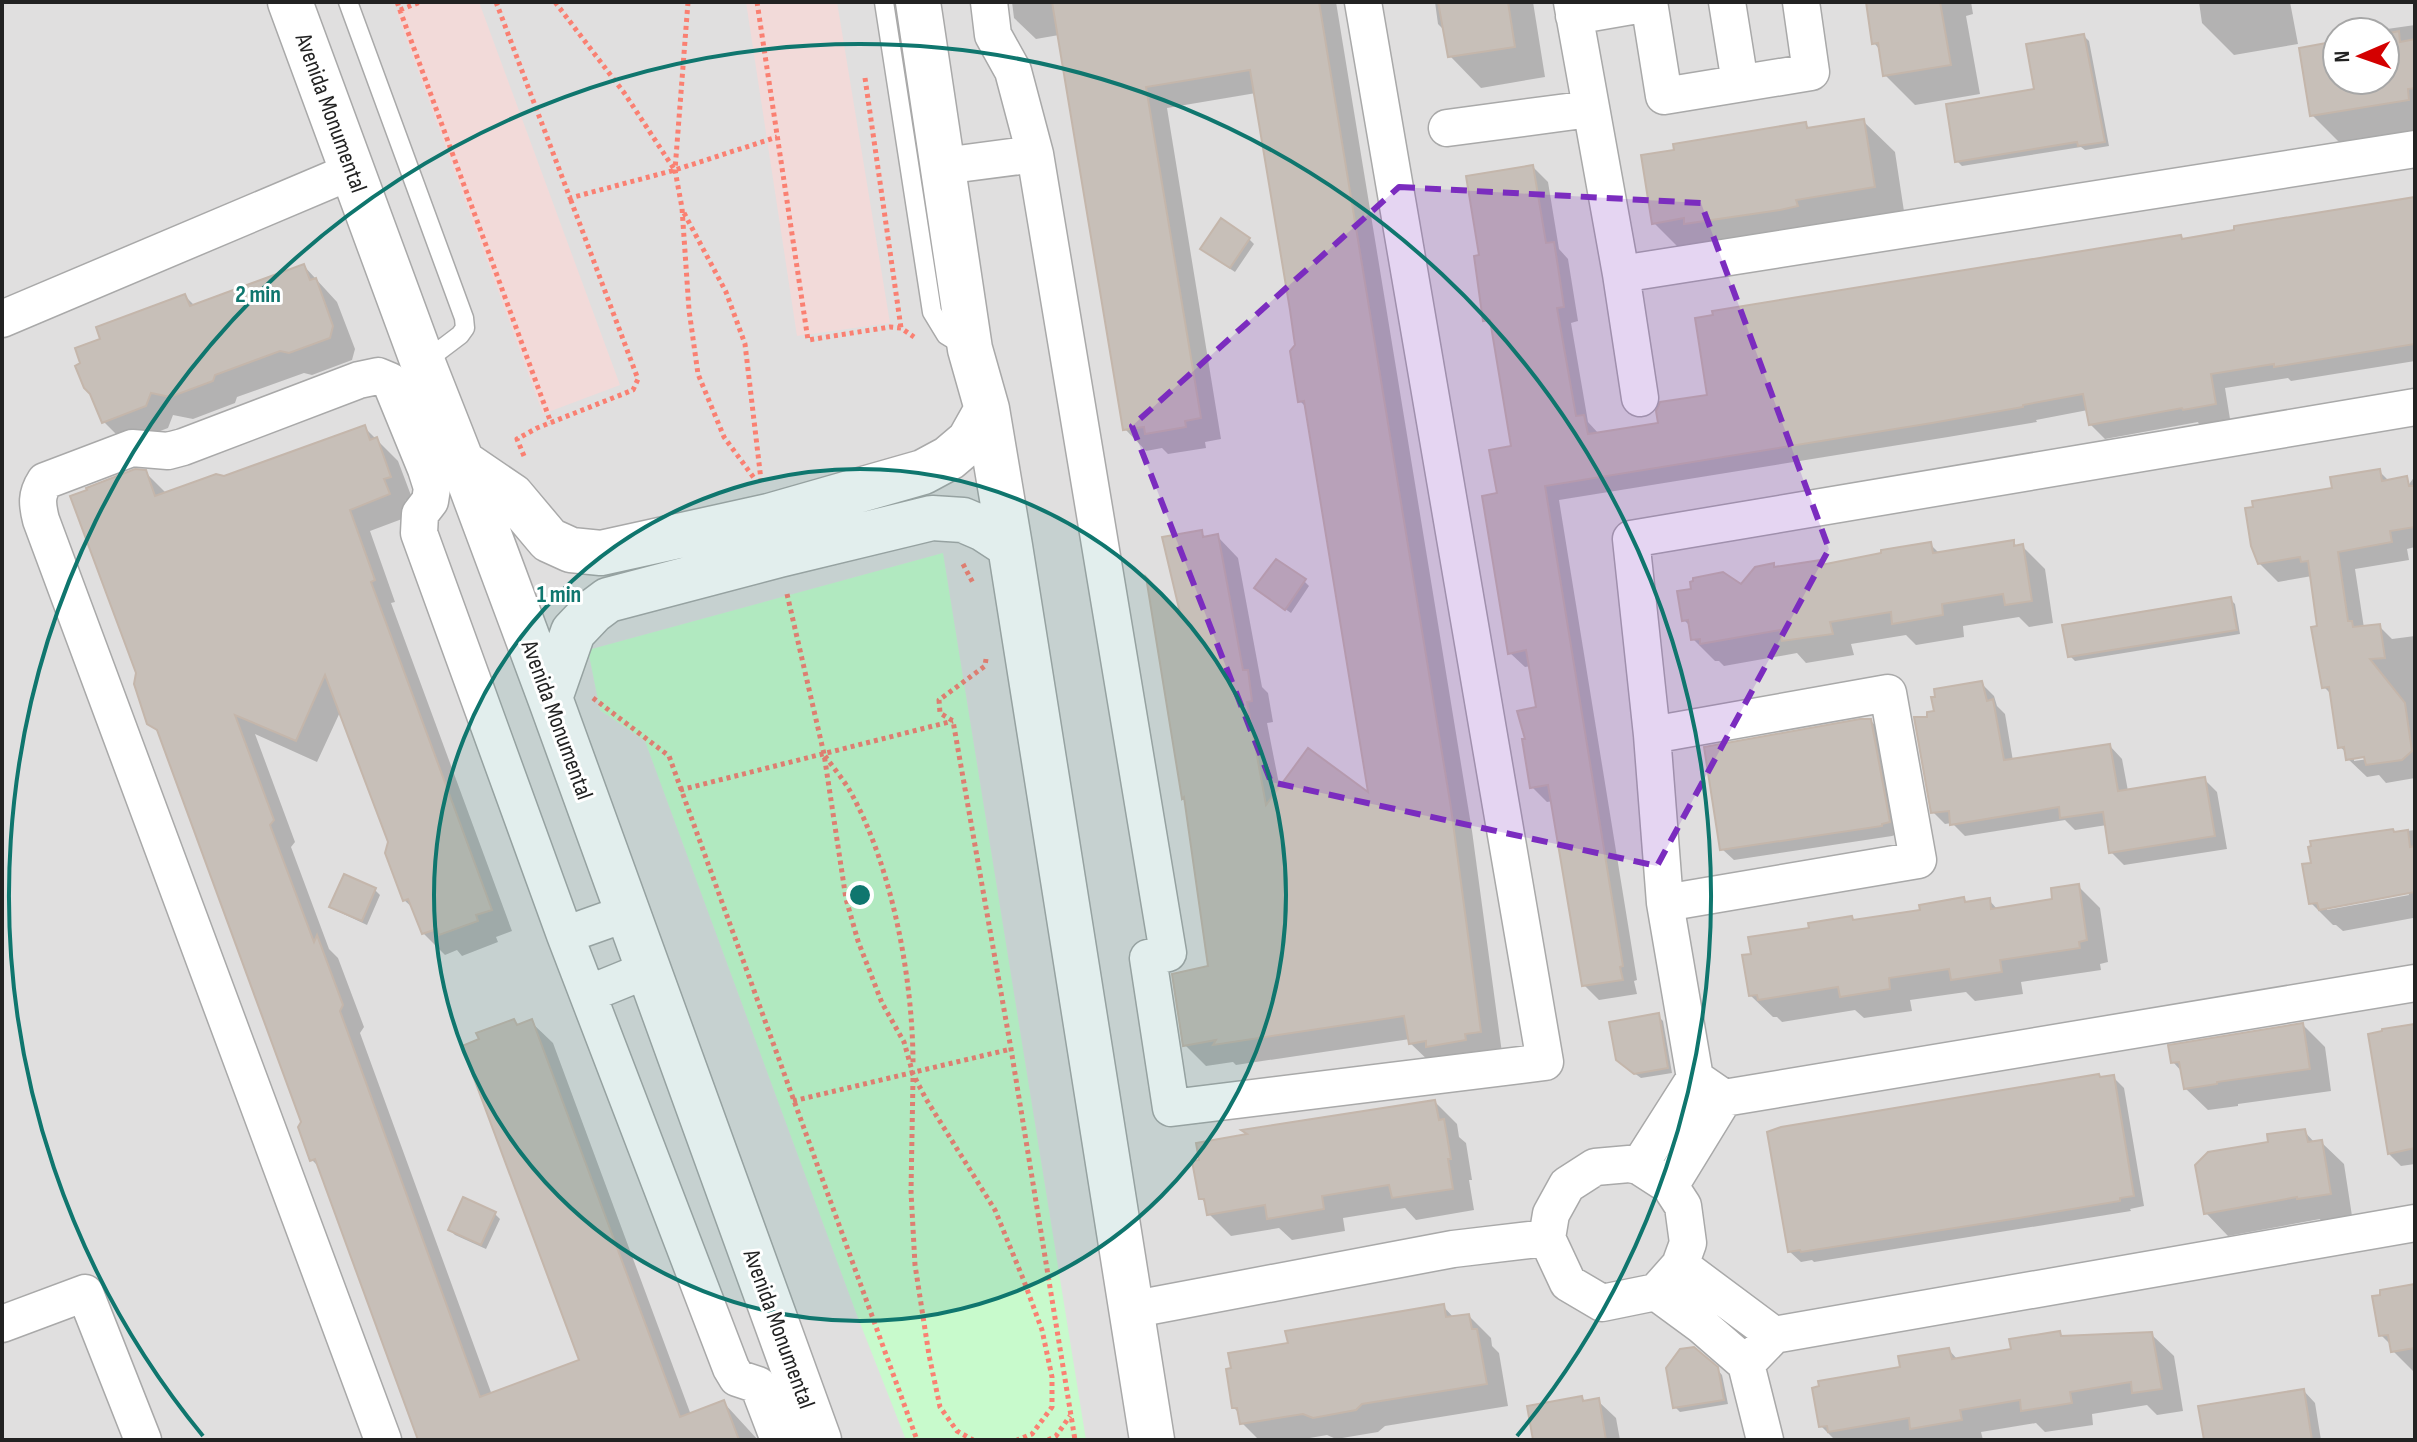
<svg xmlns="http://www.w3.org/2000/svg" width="2417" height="1442" viewBox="0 0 2417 1442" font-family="'Sofia Sans Condensed',sans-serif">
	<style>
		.residential { fill: #e0dfdf; fill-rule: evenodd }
		.commercial { fill: #f2dad9 }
		.park { fill: #c8facc }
		.shadow { fill: #0003; fill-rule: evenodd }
		.building { fill: #c7bfb8; stroke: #c4b6ab; stroke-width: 2 }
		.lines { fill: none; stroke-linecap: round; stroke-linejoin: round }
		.service-casing { stroke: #a9a9a9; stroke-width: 21 }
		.minor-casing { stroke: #a9a9a9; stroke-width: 39 }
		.tertiary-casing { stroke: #a9a9a9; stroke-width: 47 }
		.path { stroke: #fa8072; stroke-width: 5; stroke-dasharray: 4 4; stroke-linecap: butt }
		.service { stroke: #fff; stroke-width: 18 }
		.minor { stroke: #fff; stroke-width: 36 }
		.tertiary { stroke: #fff; stroke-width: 44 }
		.marked { fill: #7b2cbf; fill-opacity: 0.2; stroke: #7b2cbf; stroke-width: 6; stroke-dasharray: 16 10; stroke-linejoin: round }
		.ring { fill: none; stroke: #0f766e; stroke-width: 4 }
		.labels { text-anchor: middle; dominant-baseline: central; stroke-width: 6; stroke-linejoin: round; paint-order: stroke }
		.street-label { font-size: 24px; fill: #222; stroke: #fff }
		.centre { fill: #0f766e; stroke: #fff; stroke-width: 4 }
		.ring-label { font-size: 24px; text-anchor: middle; font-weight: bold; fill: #0f766e; stroke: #fff; stroke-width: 6; stroke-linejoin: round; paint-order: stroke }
	</style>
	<rect width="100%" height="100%" fill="#f2efe9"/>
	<path class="residential" d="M2,2H2415V1440H2ZM2337,32H2385V80H2337Z"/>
	<path class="commercial" d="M424,2H479L620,385L543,414L397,13Z
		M746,2H837L890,323L797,336Z"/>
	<path class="park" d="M943,553L1086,1440H906L858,1318L645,741L600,710L588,650Z"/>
	<path class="shadow" d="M1012,2H1336L1472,831L1502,1053L1432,1064L1410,1043V1039L1236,1065L1233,1062L1206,1066L1185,1045L1210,968L1186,801L1184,798L1149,583L1184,620L1201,533L1207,538L1217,536L1238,558L1262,687L1268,693L1273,722L1267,723L1280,789L1371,796L1307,408L1300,401L1297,346L1256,93L1167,108L1221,439L1205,442L1206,448L1168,454L1162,448L1146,451L1125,429L1059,35L1036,39L1014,18Z
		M1435,2H1533L1545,77L1481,88L1450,56L1445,31L1438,24Z
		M1866,2H1971L1973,14L1966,16L1980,94L1915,105L1885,75L1881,51L1874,43Z
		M2199,2H2290L2298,44L2234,55L2202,23Z
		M2415,25V135L2344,147L2312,115L2337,44V80H2385V32L2380,30Z
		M2084,36L2089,41L2109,146L2085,150L2081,147L1962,166L1957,161L2036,90Z
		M1863,121L1895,152L1905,218L1685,254L1654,223L1806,124L1811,130Z
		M1533,167L1548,182L1559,249L1568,259L1578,321L1571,323L1588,422L1599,434L1660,425L1710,396L2180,237L2184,240L2415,198V361L2291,381L2288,378L2225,388L2230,419L2199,424L2198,422L2105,439L2090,424L2088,410L2036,420L2037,422L1948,437L1559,500L1637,980L1634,981L1637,994L1599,1000L1584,985L1553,801L1547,802L1532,787L1539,709L1531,666L1525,667L1510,653L1499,495L1513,447L1494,328L1485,320L1482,257Z
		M1249,239L1254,244L1235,272L1208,254Z
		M304,266L337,302L355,349L352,360L312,375L304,373L237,397L235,403L193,419L173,415L168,428L126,444L104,422L103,340L185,296L195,306Z
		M364,427L398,461L412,498L405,501L410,516L370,531L395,602L391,603L512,931L496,937L498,942L462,956L457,950L445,955L423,933L415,910L404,900L390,842L341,710L317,762L255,734L295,842L291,847L329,949L338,958L364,1027L360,1033L492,1395L581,1361L514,1021L519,1026L531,1022L553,1043L691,1415L724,1403L758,1440H420L320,1168L312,1160L303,1122L161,735L149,723L145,472L167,494L224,478Z
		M2379,471L2397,489L2399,498L2415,476V547L2407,549L2409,560L2355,569L2364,628L2379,626L2392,639L2415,636V778L2386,783L2379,775L2367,777L2348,759V754L2340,747L2332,695L2324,687L2320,628L2312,576L2278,582L2259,563L2335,490ZM2374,754L2375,758L2354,761V757Z
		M2013,542L2018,547H2023L2045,569L2053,623L2029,627L2019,617L1963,626L1964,637L1916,645L1906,635L1851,644L1854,655L1806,663L1797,653L1724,666L1719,661H1715L1693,639L1691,627L1684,620L1742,587L1773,566L1776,569L1820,562L1824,566L1931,545L1940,554Z
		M1304,581L1309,586L1291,613L1262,593Z
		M2230,599L2235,604L2240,634L2075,661L2070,656Z
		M1981,683L1994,696L1997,706L2005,714L2013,761L2110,746L2122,759L2128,791L2204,779L2217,792L2227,849L2124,865L2111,852L2107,825L2075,830L2065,820L1965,836L1952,823L1945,824L1933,812L1930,719Z
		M1871,721L1882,732L1900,833L1892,836L1734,860L1722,849Z
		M2415,830V919L2413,918L2343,931L2336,925H2333L2311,903L2314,864L2312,843ZM2408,891L2409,895L2327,910V906Z
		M2078,886L2100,908L2108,962L2100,964L2101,970L2021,982L2023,994L1975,1001L1966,992L1910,1000L1912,1011L1864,1018L1855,1010L1782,1022L1777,1017H1773L1750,995L1811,930L1852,918L1855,922L1922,912L1964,899L1968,904L1989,900L1998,910L2054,901Z
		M375,890L380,895L367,925L337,911L332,906Z
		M1658,1016L1663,1021L1672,1073L1641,1078L1623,1065Z
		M2303,1025L2325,1047L2331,1091L2238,1104V1106L2208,1110L2185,1088L2183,1073L2173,1062Z
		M2415,1026V1164L2401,1166L2390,1155L2370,1036Z
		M2113,1077L2124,1088L2144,1206L2130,1209L2131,1211L1814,1262L1812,1260L1801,1262L1789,1251Z
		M1435,1102L1457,1124L1459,1137L1466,1143L1472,1180H1469L1474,1210L1416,1220L1405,1208L1343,1218L1345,1231L1292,1240L1279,1228L1231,1236L1209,1214L1207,1205L1201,1198Z
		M2304,1131L2315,1143L2321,1142L2344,1164L2352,1216L2321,1221L2320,1219L2228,1236L2206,1213L2271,1144Z
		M495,1214L500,1219L486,1249L455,1235L450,1230Z
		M2415,1285V1373L2393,1351L2392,1346L2381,1335Z
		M1443,1306L1454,1318L1469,1316L1491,1338L1492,1346L1499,1353L1508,1406L1385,1426L1378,1432L1336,1439L1327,1435L1298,1440H1259L1242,1423L1241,1415L1233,1407L1290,1345Z
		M2060,1333L2064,1338L2151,1334L2174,1356L2183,1411L2157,1415L2147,1405L2092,1414L2093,1425L2045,1432L2036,1423L1981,1432L1983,1440H1835L1821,1426L1902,1368L1949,1350L1958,1360L2013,1350Z
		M1717,1369L1722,1375L1728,1404L1680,1412L1675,1407Z
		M2304,1391L2315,1403L2321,1440H2206Z
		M1582,1398L1587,1403L1598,1401L1616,1418L1620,1440H1535Z"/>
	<path class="building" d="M1052,2H1319L1451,808L1481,1032L1465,1034L1466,1040L1426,1047V1041L1409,1044L1404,1016L1213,1045L1216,1040L1183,1046L1172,974L1208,966L1184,797L1182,799L1146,577L1181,617L1162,537L1202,530L1203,537L1218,534L1243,670H1248L1252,701L1247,702L1266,805L1308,748L1368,792L1304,401L1298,402L1290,351L1295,345L1290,310L1250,70L1146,87L1201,418L1185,421L1186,427L1145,434L1144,427L1123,430Z
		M1438,2H1508L1515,47L1448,57Z
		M1866,2H1940L1951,65L1883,76L1878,43L1872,44Z
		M2399,31L2400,42L2415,39V88L2408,89L2409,100L2310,116L2299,48L2337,41V80H2385V34Z
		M2084,34L2105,142L2078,146L2077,142L1955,162L1946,104L2034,89L2026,44Z
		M1864,119L1875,187L1796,200L1798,206L1780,210L1684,224V218L1652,224L1641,155L1674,150L1673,144L1806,122L1807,128Z
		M1533,165L1546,243L1554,242L1558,267L1564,307L1557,308L1576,416L1584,415L1588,434L1658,423L1656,411L1660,402L1707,395L1695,318L1713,315L1712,311L2181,235L2182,239L2234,230V226L2415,197V344L2274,367V364L2211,374L2216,404L2183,410L2182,408L2089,425L2083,394L2023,405V407L1932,423L1545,486L1623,966L1620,967L1623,980L1582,986L1548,785L1530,788L1522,739H1525L1517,711L1536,707L1526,650L1508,654L1482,496L1497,493L1489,450L1511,446L1490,320L1483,321L1474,256L1479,255L1466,176Z
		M1221,218L1250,238L1230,268L1200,249Z
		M304,264L310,280L316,278L333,326L330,338L289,353L280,351L215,375L213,381L170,397L151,393L146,406L102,423L90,394L84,388L75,366L80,363L75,348L100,339L96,327L185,294L190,306Z
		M365,425L370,440L377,437L391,477L384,479L390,494L350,510L375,580L371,582L492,910L476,915L478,921L439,935L437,929L422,934L408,899L403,901L385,853L388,842L325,675L296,741L235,715L274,820L270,825L314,942L317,935L343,1005L340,1011L480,1397L579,1360L462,1046L479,1039L476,1033L514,1019L517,1025L532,1019L680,1417L724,1400L739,1440H418L315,1159L310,1161L298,1127L301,1122L157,730L147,724L134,684L136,673L70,496L87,490L86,488L135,469L146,470L155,496L216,474L224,476Z
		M2380,469L2382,481L2407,476L2409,486H2415V527L2390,531L2392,542L2338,552L2348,621H2352L2353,627L2380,624L2385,658L2370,659L2405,703L2412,751L2402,760L2366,765L2364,757L2346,760L2344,747L2338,748L2329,687L2322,688L2311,627L2317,626L2308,561L2301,562L2300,557L2258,564L2251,546L2245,508L2253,507L2252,501L2332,488L2330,477Z
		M2014,540V546L2023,544L2032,601L2005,605L2003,594L1942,604L1943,615L1892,624L1891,612L1830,622L1833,634L1782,641L1780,630L1700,644V639L1691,640L1688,620L1682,621L1677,591L1691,589L1690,582L1693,581V578L1723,572L1741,584L1755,567L1774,563V567L1821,560V565L1881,553V550L1931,542L1933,553Z
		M1276,559L1306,579L1285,610L1254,588Z
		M2231,597L2237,630L2068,657L2062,625Z
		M1982,681L1987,701L1993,699L2004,760L2110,744L2118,791L2205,777L2215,836L2109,853L2103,812L2060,818L2059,807L1950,825L1949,811L1931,813L1914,717H1927V712L1934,711L1931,697H1935L1934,689Z
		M1860,719H1871L1890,822L1882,824V826L1720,850L1704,747Z
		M2393,829L2394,832L2408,830L2410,847L2415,846V892L2319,910L2317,903L2309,904L2302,864L2311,863L2308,847L2311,846L2310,841Z
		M344,874L376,888L362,921L329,907Z
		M2079,884L2087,940L2079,942L2080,948L2000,960L2002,972L1951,980L1949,969L1889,978L1890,989L1840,997L1838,987L1758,1000L1757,995L1749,996L1742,955L1751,954L1748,937L1809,928L1808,923L1852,916L1853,920L1920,910L1919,905L1964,897L1965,902L1990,898L1991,909L2052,899L2051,888Z
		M1659,1013L1668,1068L1634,1074L1616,1060L1609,1022Z
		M2303,1023L2310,1069L2217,1082V1084L2184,1089L2179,1062L2171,1063L2168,1045Z
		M2415,1024V1148L2388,1154L2368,1034L2382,1031V1029Z
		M2099,1074L2100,1077L2114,1075L2134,1196L2120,1198V1201L2019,1218L1801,1252L1800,1250L1788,1252L1767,1132L1781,1127Z
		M1435,1100L1439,1120L1444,1119L1451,1159H1448L1453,1189L1392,1198L1389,1185L1322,1196L1324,1209L1267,1219L1265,1205L1207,1215L1204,1199H1199L1192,1161L1199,1160L1196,1143L1247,1134L1241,1130Z
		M2305,1129L2308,1142L2322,1140L2331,1194L2297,1199V1197L2204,1214L2195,1165L2208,1152L2268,1142L2267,1134Z
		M463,1197L496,1212L481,1245L448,1230Z
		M2415,1284V1348L2391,1352L2388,1335L2379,1336L2372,1296L2380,1295V1290Z
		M1444,1304L1446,1317L1469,1314L1472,1329H1477L1487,1384L1362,1404L1356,1410L1313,1418L1303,1414L1240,1424L1237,1408H1232L1226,1369L1231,1368L1228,1353L1288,1343L1285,1331Z
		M2060,1331L2061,1336L2152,1332L2162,1389L2132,1393L2131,1382L2070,1392L2072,1403L2054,1406L2021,1411L2020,1400L1960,1410L1962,1420L1910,1429L1909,1418L1828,1432L1827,1426L1819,1427L1812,1388L1819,1386L1818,1381L1900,1367L1898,1356L1949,1348L1952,1359L2011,1349L2009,1339Z
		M1694,1347L1718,1367L1724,1400L1673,1408L1666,1368L1680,1349Z
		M2304,1389L2312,1440H2204L2198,1406Z
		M1582,1396L1583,1401L1599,1398L1606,1440H1533L1527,1406Z"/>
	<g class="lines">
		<defs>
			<path id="service" d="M348,2L464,318L465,328L460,335L423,363
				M884,2L932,312L946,335L964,346"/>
			<path id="minor" d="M989,2L993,35L1013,71L1035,154L1168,953L1148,958L1171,1108L1545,1062L1363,2
				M1572,2L1621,274L2415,149
				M1649,2L1664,96L1811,72L1801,2
				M1727,2L1740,83
				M1574,16L1649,3
				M1447,128L1590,109
				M943,166L1035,154
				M1621,274L1640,398
				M2,319L352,171
				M2415,407L1631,539L1652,735L1665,903L1695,1078L1724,1098L2415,983
				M1652,735L1888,693L1918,860L1665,903
				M565,935L627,913
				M588,994L647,970
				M1629,1164L1639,1166L1670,1186L1683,1206L1688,1243L1680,1265L1656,1292L1602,1303L1568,1283L1547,1238L1551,1214L1567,1185L1595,1167Z
				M1639,1166L1695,1078
				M1670,1186L1724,1098
				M1680,1265L1774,1335
				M1656,1292L1701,1325L1746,1364
				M1130,1310L1453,1249L1547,1238
				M2,1324L85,1293L143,1440
				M383,1440L41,520C37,504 36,495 45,481L132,448L168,451L183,447L359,380L378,376L390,381L426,469L432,488L430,501L420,514L419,533L565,935L731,1368L737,1378L758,1385L779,1440
				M1765,1440L1746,1364L1774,1335L2415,1223"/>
			<path id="tertiary" d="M290,2L423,363L462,462L550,698L819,1440
				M918,2L970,349L987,409L1010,546L1152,1440
				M462,462L512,496L549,540L571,550L601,553L769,516L923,472L949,458L969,441L987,409
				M550,698L573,632L592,612L608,600L779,555L932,518L963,520L984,529L1010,546"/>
		</defs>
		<use href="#service" class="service-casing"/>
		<use href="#minor" class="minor-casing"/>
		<use href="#tertiary" class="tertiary-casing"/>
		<path class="path" d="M397,2L551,423
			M496,2L570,198L675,170L777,137
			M555,2L625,94L674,169
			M688,2L675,170L682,208L689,310L698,374L724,437L754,478
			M757,2L808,340L890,327L901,328L914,337
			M400,10L420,2
			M865,78L901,328
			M684,213L726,292L745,344L761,480
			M524,456L517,439L537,428L633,390L638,379L570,198
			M963,564L973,583
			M787,594L824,754L846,899L858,941L882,1003L904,1042L913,1074L926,1099L995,1210L1024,1281L1042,1330L1052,1377V1407L1032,1434L1017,1440
			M986,659L985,666L939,700L940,713L953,721L1011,1049L1075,1440
			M593,698L669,756L917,1440
			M825,756C833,767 843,779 850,791C892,866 913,979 913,1064
			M680,790L953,721
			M913,1078L911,1192L915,1265L929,1355L940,1407L957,1431L973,1440
			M793,1101L1011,1049
			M1048,1440L1056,1436L1070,1416"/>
		<use href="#service" class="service"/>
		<use href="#minor" class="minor"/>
		<use href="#tertiary" class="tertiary"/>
	</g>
	<path class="marked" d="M1399,187L1701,203L1829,549L1657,866L1271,782L1132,426Z"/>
	<circle cx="860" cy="895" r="426" fill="#0f766e" fill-opacity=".12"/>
	<g class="ring">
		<circle cx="860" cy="895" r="426"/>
		<path d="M203 1436A851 851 0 1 1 1517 1436"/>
	</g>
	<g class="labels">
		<g class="street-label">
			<text transform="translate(331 113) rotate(70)">Avenida Monumental</text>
			<text transform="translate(557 720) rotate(70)">Avenida Monumental</text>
			<text transform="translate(779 1329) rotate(70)">Avenida Monumental</text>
		</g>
	</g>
	<circle cx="860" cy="895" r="12" class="centre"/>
	<g class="ring-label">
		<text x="258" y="302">2 min</text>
		<text x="559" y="602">1 min</text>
	</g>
	<rect width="2417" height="1442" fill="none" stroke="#222222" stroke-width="8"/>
	<g transform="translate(2361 56) rotate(268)"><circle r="38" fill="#ffffff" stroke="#a7a7a7" stroke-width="2"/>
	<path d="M0-6L14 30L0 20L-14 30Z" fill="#d40000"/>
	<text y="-12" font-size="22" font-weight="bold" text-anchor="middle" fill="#222222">N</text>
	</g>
</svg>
